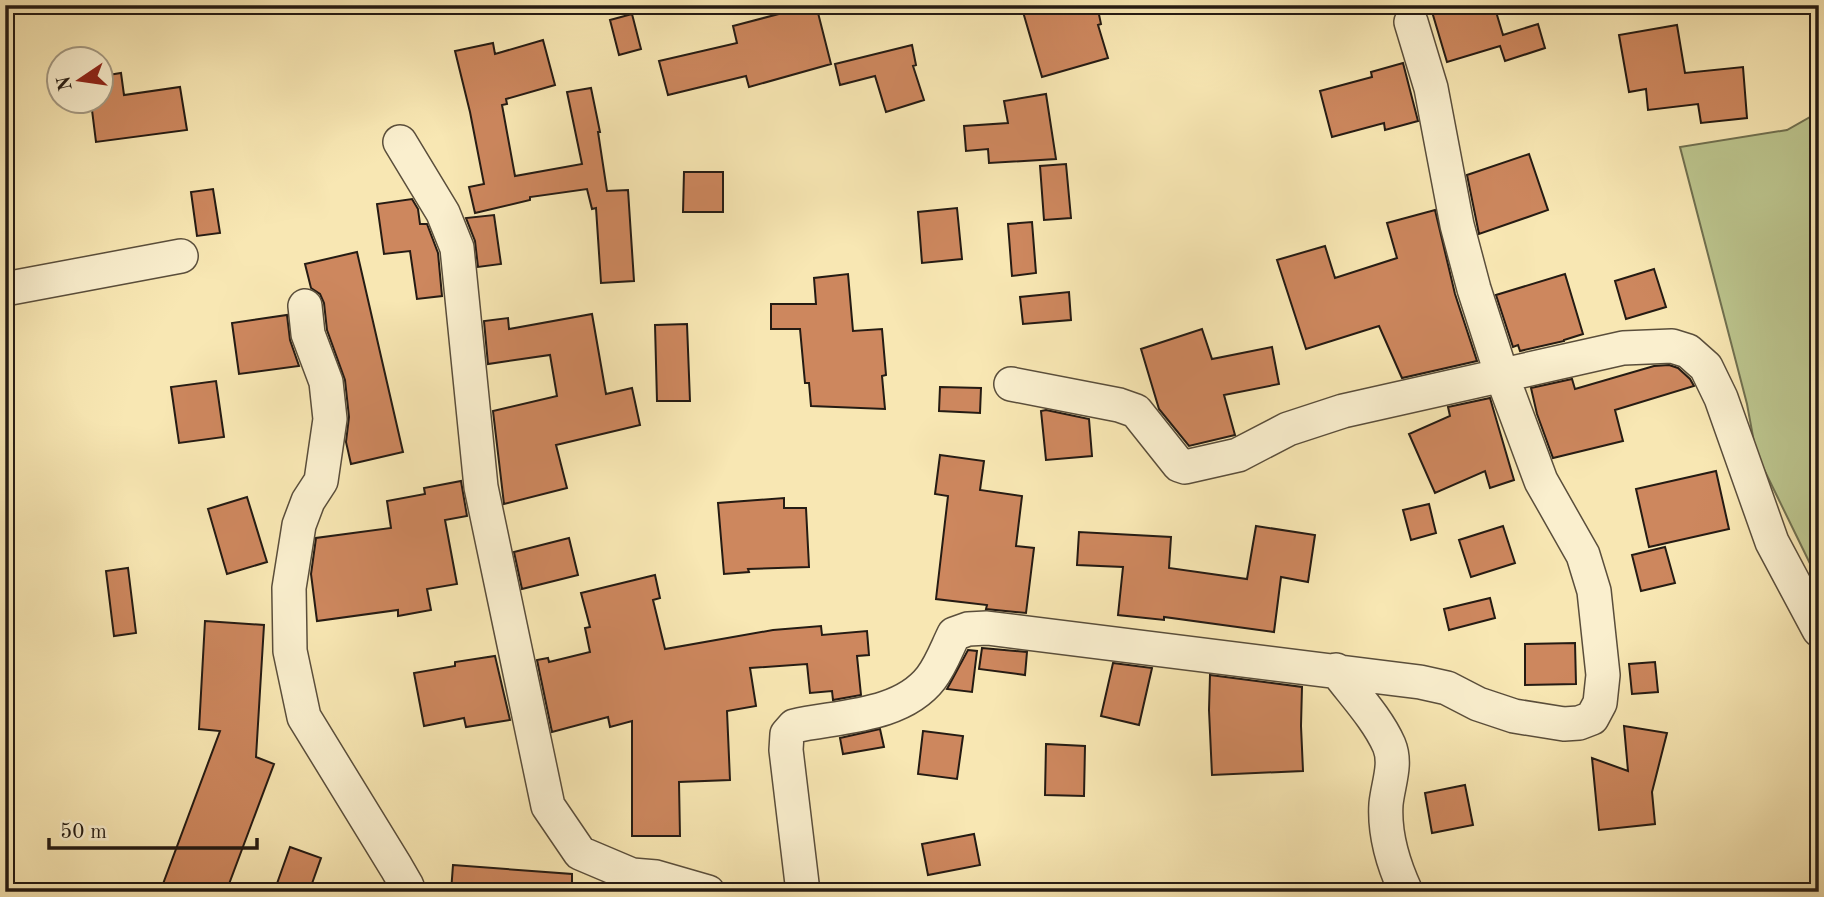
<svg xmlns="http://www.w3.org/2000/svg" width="1824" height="897" viewBox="0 0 1824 897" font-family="'Old Standard TT',serif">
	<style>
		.green { fill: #bcc58e; stroke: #707050; stroke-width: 2 }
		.building { fill: #cd875e; stroke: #251b13; stroke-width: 2 }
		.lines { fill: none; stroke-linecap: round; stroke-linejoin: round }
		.minor-casing { stroke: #5a4e3b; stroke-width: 36 }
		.minor { stroke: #faefce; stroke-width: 33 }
	</style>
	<rect width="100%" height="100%" fill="#f8e7b3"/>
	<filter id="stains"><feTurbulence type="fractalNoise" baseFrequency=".00286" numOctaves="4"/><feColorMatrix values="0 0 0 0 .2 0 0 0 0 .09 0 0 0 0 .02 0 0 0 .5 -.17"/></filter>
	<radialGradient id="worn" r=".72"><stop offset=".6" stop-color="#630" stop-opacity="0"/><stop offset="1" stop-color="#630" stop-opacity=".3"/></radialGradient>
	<path class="green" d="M1819,112V582L1756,453L1747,404L1680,147L1787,130Z"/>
	<path class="building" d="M813,5H816L831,64L749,87L746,76L668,95L659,61L737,43L733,26Z
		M1021,5H1097L1101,24L1098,25L1108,58L1042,77Z
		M1430,5H1494L1503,35L1538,24L1545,48L1505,61L1500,46L1447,62Z
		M632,14L641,49L619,55L610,20Z
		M1677,25L1685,73L1743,67L1747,118L1701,123L1698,104L1648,110L1646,89L1629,92L1619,35Z
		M543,40L555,85L506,99L507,104L502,105L515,176L582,164L567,92L591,88L600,132H598L607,191L628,190L634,281L601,283L596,208L592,209L587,189L530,197V200L475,213L469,187L484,184L470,112L455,51L493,43L495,54Z
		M912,45L916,65L913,66L924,100L886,112L875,76L840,85L835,64Z
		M1403,63L1418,121L1385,130L1384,123L1332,137L1320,91L1372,77L1371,72Z
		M121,73L124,95L180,87L187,130L96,142L91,102H102V76Z
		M1046,94L1056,159L989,163L988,149L966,151L964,126L1008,123L1004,101Z
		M1529,154L1548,210L1479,234L1467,175Z
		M1066,164L1071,218L1044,220L1040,166Z
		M684,172H723V212H683Z
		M213,189L220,233L197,236L191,192Z
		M412,199L418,209L420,224H427L438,253L442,296L417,299L410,251L384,254L377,204Z
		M957,208L962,259L922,263L918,212Z
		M1435,210L1455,294L1477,361L1402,378L1379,326L1306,349L1277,260L1325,246L1335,278L1397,258L1387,223Z
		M494,215L501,264L478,267L475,241L466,218Z
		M1032,222L1036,273L1012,276L1008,224Z
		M357,252L403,452L351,464L346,442L349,417L345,380L327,330L324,303L320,294L311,288L305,264Z
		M1654,269L1666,307L1626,319L1615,281Z
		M848,274L853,331L882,329L886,375L882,376L885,409L811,406L809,383H805L800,329H771V304H816L814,278Z
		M1565,274L1583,334L1564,340V341L1520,351L1518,345L1513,347L1496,295Z
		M1069,292L1071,320L1023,324L1020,297Z
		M592,314L606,394L632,388L640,425L556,445L567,488L504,504L493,411L557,396L550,355L488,364L484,321L508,318L509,329Z
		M287,315L290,340L299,366L239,374L232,323Z
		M687,324L690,401H657L655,325Z
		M1202,329L1212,359L1272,347L1279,384L1224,395L1235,435L1189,446L1159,409L1141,349Z
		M1669,365L1678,368L1690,379L1694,386L1615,410L1623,441L1553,458L1537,414L1531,388L1572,379L1575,389L1654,366Z
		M216,381L224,437L179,443L171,387Z
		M940,387L981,388L980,413L939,411Z
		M1490,398L1514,480L1490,488L1485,471L1435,493L1409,434L1450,416L1448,407Z
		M1046,410L1089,419L1092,456L1046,460L1041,411Z
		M940,455L984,461L980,490L1022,496L1016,546L1034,548L1026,613L986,609L987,605L936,599L948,496L935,494Z
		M1716,471L1729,529L1649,547L1636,489Z
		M461,481L467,516L445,520L457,584L427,589L431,610L398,616V610L317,621L311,574L316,538L391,528L387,501L425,494L424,488Z
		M247,497L267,562L227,574L208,509Z
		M784,498V508H806L809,567L748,569L749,572L724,574L718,503Z
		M1429,504L1436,533L1411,540L1403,510Z
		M1256,526L1315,535L1308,582L1281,577L1274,632L1164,617V620L1118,615L1123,567L1077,565L1079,532L1171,537L1169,568L1247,579Z
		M1503,526L1515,563L1471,577L1459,540Z
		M569,538L578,575L522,589L514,552Z
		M1665,547L1675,583L1641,591L1632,555Z
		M128,568L136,633L114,636L106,571Z
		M655,575L660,598L653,600L665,649L773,630L821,626L822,635L867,631L869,655L857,656L861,695L833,700L832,691L810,693L807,664L750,668L756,706L727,711L730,780L679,782L680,836H632V721L610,727L608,717L552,732L537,660L548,658L549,662L590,652L585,628L590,627L581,593Z
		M1490,598L1495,618L1449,630L1444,609Z
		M205,621L264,625L256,757L274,764L226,892H160L220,731L199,729Z
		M1575,643L1576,684L1525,685V644Z
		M982,648L1027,652L1025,675L979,669Z
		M968,650L977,651L972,692L947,689Z
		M495,656L510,720L466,727L464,718L424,726L414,673L455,666V662Z
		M1655,662L1658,692L1632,694L1629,664Z
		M1113,663L1152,668L1139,725L1101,716Z
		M1210,675L1302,687L1301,726L1303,771L1212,775L1209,710Z
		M1624,726L1667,733L1652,792L1655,824L1599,830L1592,758L1628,771Z
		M880,729L884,747L843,754L840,738Z
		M923,731L963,736L957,779L918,774Z
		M1046,744L1085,746L1084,796L1045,795Z
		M1465,785L1473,825L1432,833L1425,793Z
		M974,834L980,865L928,875L922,844Z
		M290,847L321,858L309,892H274Z
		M453,865L572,874V892H451Z"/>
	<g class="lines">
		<defs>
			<path id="minor" d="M400,142L443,213L457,248L481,487L548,806L580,853L632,875L656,877L708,892
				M5,289L181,256
				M305,306L308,334L326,382L330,419L321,481L308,501L299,525L289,588L290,651L304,717L396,867L407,886V892
				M1011,384L1119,405L1136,411L1179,465L1185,467L1238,455L1288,429L1343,411L1623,348L1672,346L1688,351L1706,367L1721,398L1772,542L1819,630
				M1336,670C1353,693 1377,718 1389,745C1397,764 1388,784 1386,804C1384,835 1393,864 1406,892
				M803,892L786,750L787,734L794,726C839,716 901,717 931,678C941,665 947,648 954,634L968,629L987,628L1420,682L1447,688L1478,704L1514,716L1564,724L1579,723L1592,718L1600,703L1603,675L1594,591L1583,555L1541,481L1502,376L1474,289L1457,225L1431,88L1411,22"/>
		</defs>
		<use href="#minor" class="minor-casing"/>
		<use href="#minor" class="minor"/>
	</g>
	<rect width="1824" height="897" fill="none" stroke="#f8e7b3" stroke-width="28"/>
	<rect x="7" y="7" width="1810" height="883" fill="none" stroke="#251b13" stroke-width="3.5"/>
	<rect x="14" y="14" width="1796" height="869" fill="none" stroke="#251b13" stroke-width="2"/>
	<g transform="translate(80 80) rotate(257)"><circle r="33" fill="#faefce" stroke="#a59a83" stroke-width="2"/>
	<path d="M0-5L12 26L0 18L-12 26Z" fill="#8f2418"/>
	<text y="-10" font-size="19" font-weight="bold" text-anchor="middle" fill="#251b13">N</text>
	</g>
	<path d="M49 838v10h208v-10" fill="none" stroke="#251b13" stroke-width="3.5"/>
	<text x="60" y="838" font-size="21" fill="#251b13" stroke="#faefce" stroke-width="5" paint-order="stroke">50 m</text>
	<rect width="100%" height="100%" filter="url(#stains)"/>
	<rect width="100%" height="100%" fill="url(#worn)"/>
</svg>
